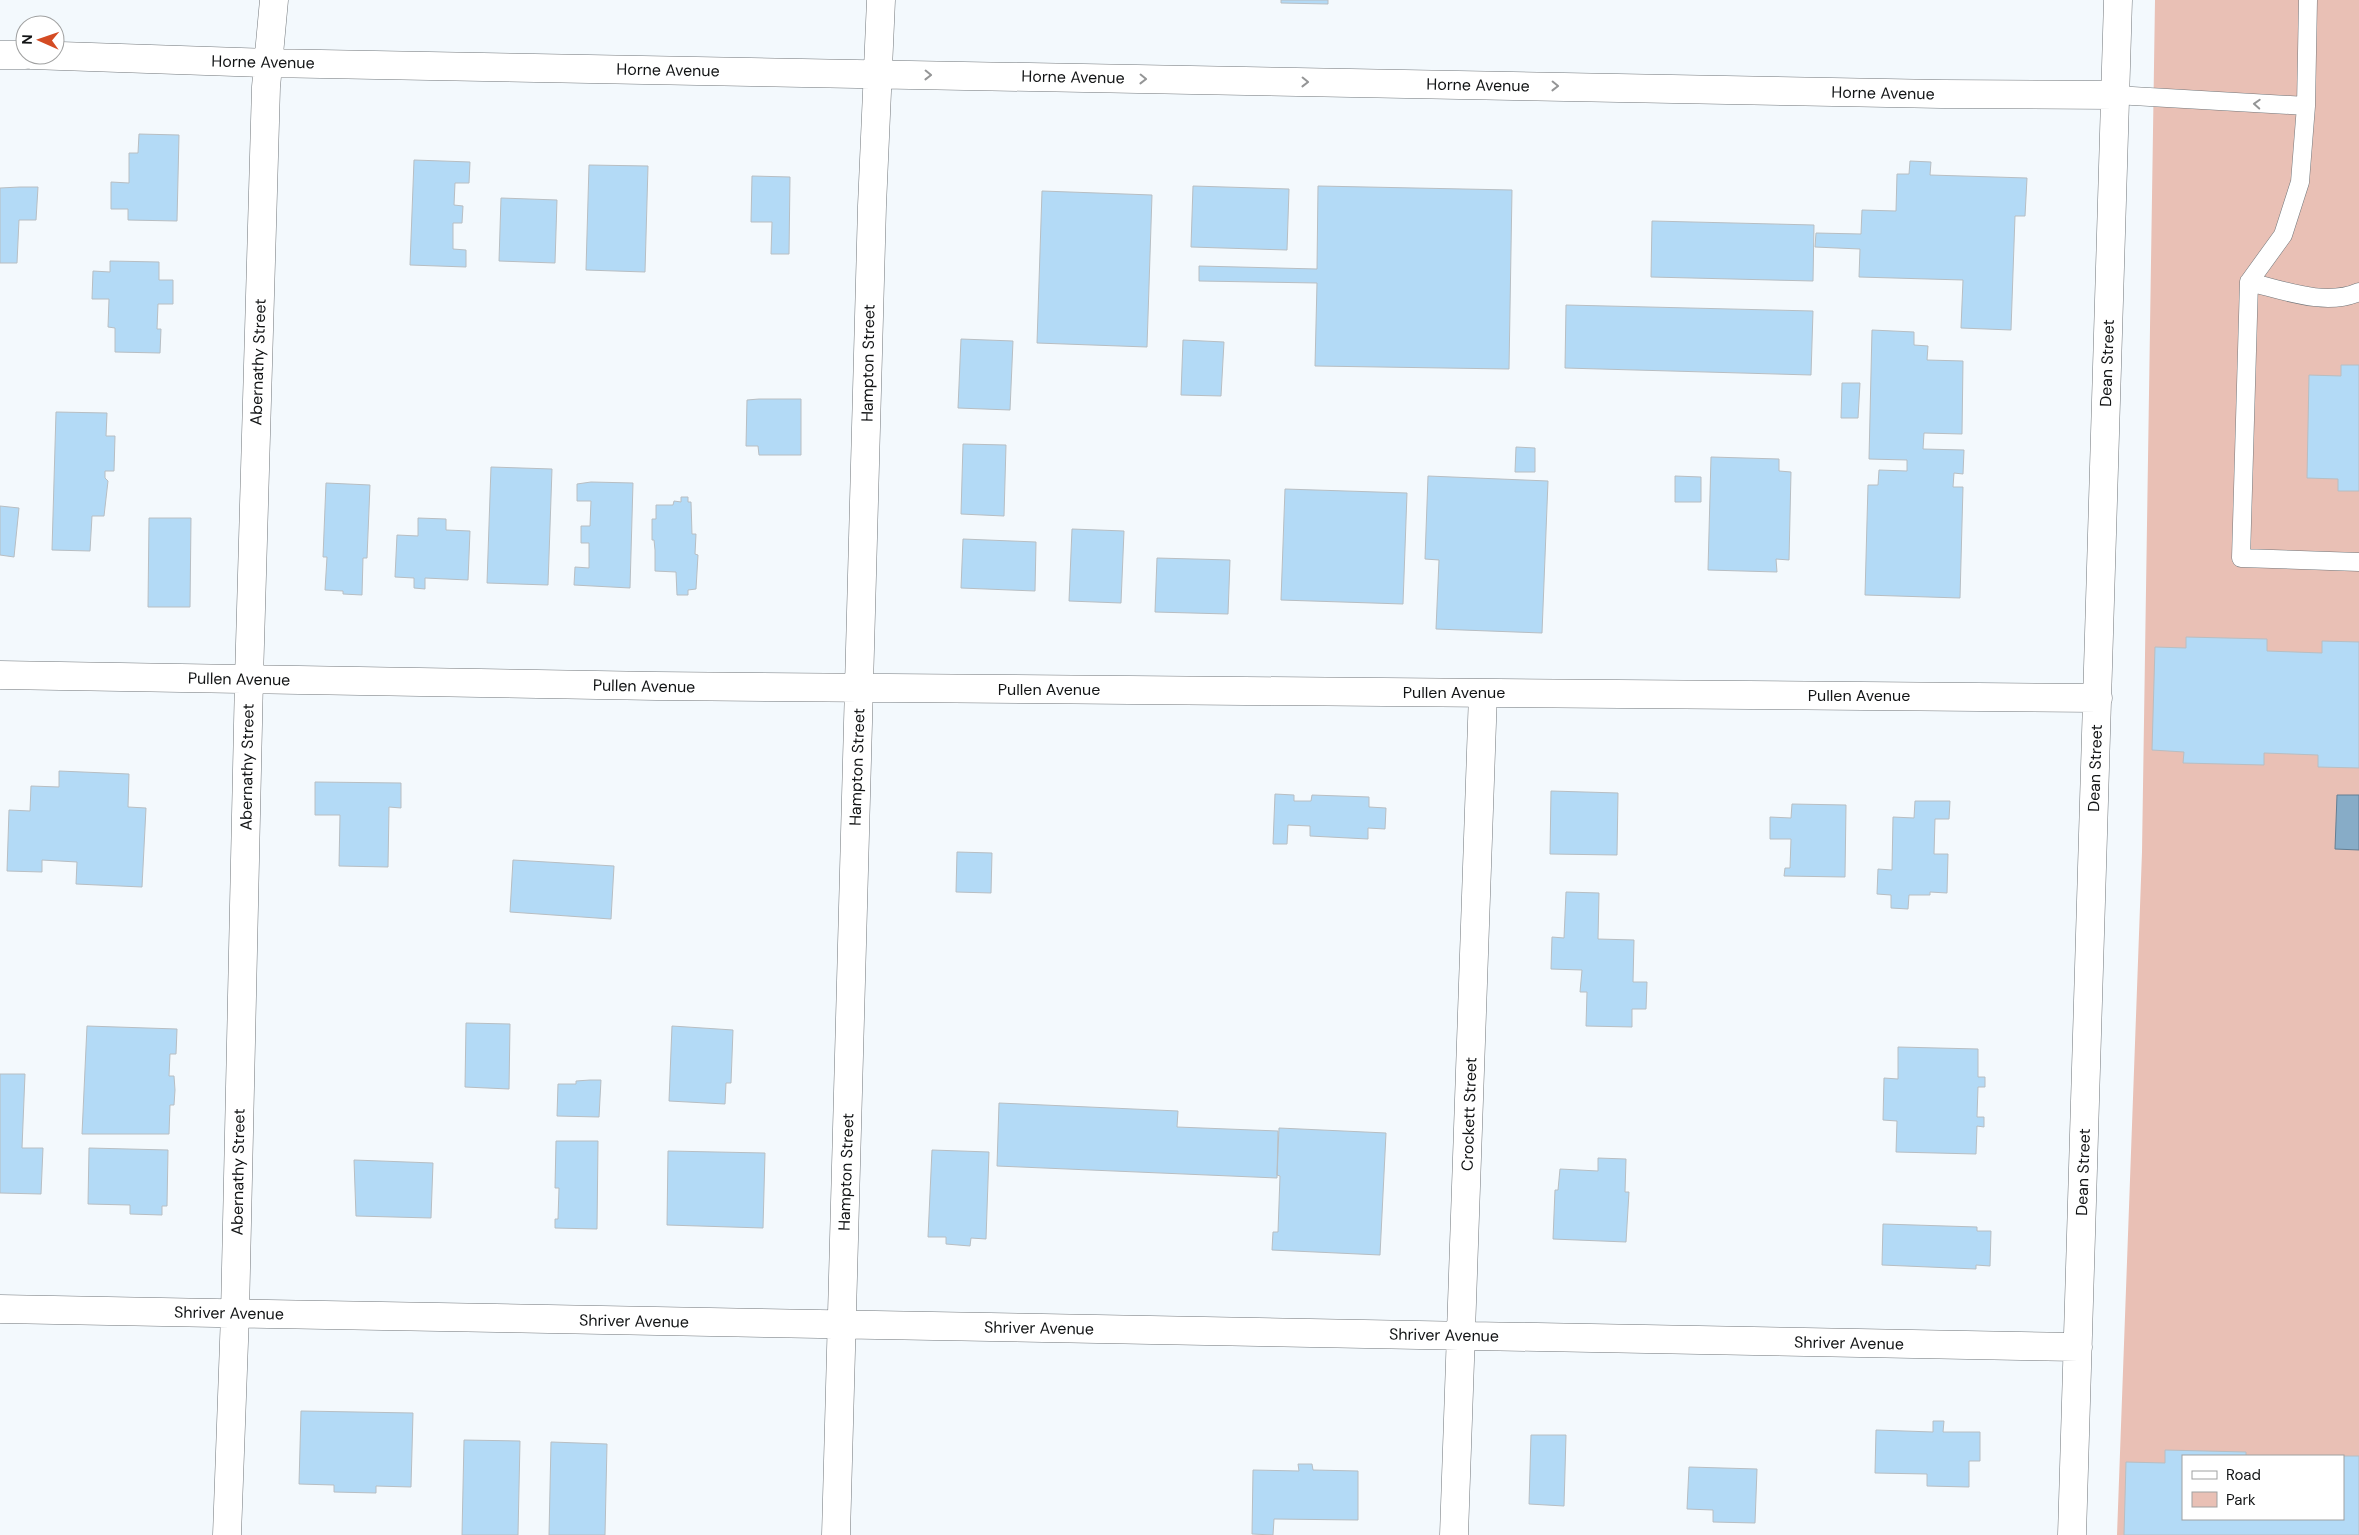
<svg xmlns="http://www.w3.org/2000/svg" width="2359" height="1535" viewBox="0 0 2359 1535" font-family="'DM Sans',sans-serif">
	<style>
		.green { fill: #e9c0b5; fill-rule: evenodd }
		.water { fill: #87acc7; stroke: #647e92 }
		.building { fill: #b3daf6; stroke: #b8bec2 }
		.lines { fill: none; stroke-linecap: round; stroke-linejoin: round }
		.service-casing { stroke: #72777b; stroke-width: 19 }
		.minor-casing { stroke: #72777b; stroke-width: 29 }
		.service { stroke: #fff; stroke-width: 18 }
		.minor { stroke: #fff; stroke-width: 28 }
		.oneway { stroke: #949596 }
		.labels { text-anchor: middle; dominant-baseline: central; stroke-width: 4; stroke-linejoin: round; paint-order: stroke }
		.street-label { font-size: 16px; fill: #121415; stroke: #fff }
	</style>
	<rect width="100%" height="100%" fill="#f3f9fd"/>
	<path class="green" d="M2155,0H2359V1535H2117L2142,852ZM2183,1456H2343V1519H2183Z"/>
	<path class="water" d="M2337,795H2359V850L2335,849Z"/>
	<path class="building" d="M1281,0H1328V4L1281,3Z
		M139,134L179,135L177,221L128,220V209H111V182L129,183V153H138Z
		M414,160L470,162L469,183H455L454,205L463,206L462,223H453V249L466,250V267L410,265Z
		M1910,161L1931,162L1930,175L2027,178L2025,216H2015L2011,330L1961,328L1963,280L1859,277L1860,249L1815,247L1816,233L1861,234L1862,210L1896,211L1897,174H1909Z
		M589,165L648,166L645,272L586,270Z
		M752,176L790,177L789,254H771L772,222H751Z
		M1193,186L1289,189L1287,250L1191,247Z
		M1318,186L1512,190L1509,369L1315,366L1317,283L1199,281V266L1317,269Z
		M20,187H38L36,220H19L17,263H0V188Z
		M1042,191L1152,195L1147,347L1037,343Z
		M501,198L557,200L555,263L499,261Z
		M1652,221L1814,225L1813,281L1651,277Z
		M110,261L159,262V280H173V304H158L157,329H161L160,353L115,352V328L108,327L109,299H92L93,271L110,272Z
		M1566,305L1813,311L1811,375L1565,368Z
		M1872,330L1914,332V345L1928,346L1927,360L1963,361L1962,434L1924,433L1923,449L1964,450L1963,474L1954,473L1953,487H1963L1960,598L1865,595L1868,485H1878L1879,470L1907,471V460L1869,459Z
		M961,339L1013,341L1010,410L958,408Z
		M1183,340L1224,342L1221,396L1181,395Z
		M2341,365H2359V491H2338V479L2307,478L2309,375L2341,376Z
		M1842,383H1860L1858,418H1841Z
		M759,399H801V455H759L758,446H746L747,400Z
		M56,412L107,413L106,436H115L114,471H105V478L108,481L104,516H92L90,551L52,550Z
		M963,444L1006,445L1004,516L961,514Z
		M1516,447L1535,448V472H1515Z
		M1711,457L1779,459V471L1791,472L1789,560L1776,559L1777,572L1708,570Z
		M491,467L552,469L548,585L487,583Z
		M1428,476L1548,481L1542,633L1436,629L1439,560L1425,559Z
		M1675,476L1701,477V502H1675Z
		M591,482L633,483L630,588L574,585L575,567L589,568V543H581V526H590L591,501H577V484Z
		M326,483L370,485L367,558H363L362,595L343,594V591L325,590L327,557H323Z
		M1285,489L1407,493L1403,604L1281,600Z
		M681,497H688V502H691L692,534H696L695,554L698,555L696,589L688,590V595H677L676,572L655,571V550L654,540H652V519H656V505H673L674,501L681,502Z
		M0,506L19,508L14,557L0,555Z
		M149,518H191L190,607H148Z
		M418,518L446,519V530L470,531L468,580L425,578V589L414,588V578L395,577L397,535L418,536Z
		M1072,529L1124,531L1121,603L1069,601Z
		M963,539L1036,542L1035,591L961,588Z
		M1157,558L1230,560L1228,614L1155,612Z
		M2186,637L2267,639V651L2322,653V641L2359,642V768L2318,767V755L2264,753V765L2183,763L2184,752L2152,750L2155,647L2186,648Z
		M59,771L129,774L128,807L146,808L142,887L76,884L77,862L42,860V872L7,871L9,810L30,811L31,786L59,787Z
		M315,782L401,783V808L389,807L388,867L339,866L340,815H315Z
		M1551,791L1618,793L1617,855L1550,854Z
		M1275,794L1294,795V801H1311L1312,795L1369,797V807L1386,808L1385,829L1368,828V839L1310,836V826L1288,825L1287,844H1273Z
		M1915,801H1950L1949,819H1935L1934,854H1948L1947,893L1930,892V895H1909L1908,909L1891,908V895L1877,894L1878,869L1892,870L1893,817L1914,818Z
		M1792,804L1846,805L1845,877L1784,876L1785,868H1790L1791,839H1770V817L1791,818Z
		M957,852L992,853L991,893L956,892Z
		M513,860L614,866L611,919L510,912Z
		M1566,892L1599,893L1598,939L1634,940L1633,982H1647L1646,1009H1632V1027L1586,1026L1587,992H1580L1582,970L1551,969L1552,937L1564,938Z
		M466,1023L510,1024L509,1089L465,1087Z
		M87,1026L177,1029L176,1054H170L169,1076H174L175,1090L174,1105H170L169,1134H82Z
		M672,1026L733,1030L731,1083H726L725,1104L669,1101Z
		M1898,1047L1978,1049V1077H1985V1087H1978L1977,1117H1984V1127L1977,1126L1976,1154L1896,1152L1897,1121L1883,1120L1884,1078L1898,1079Z
		M0,1074H25L22,1148H43L41,1194L0,1193Z
		M590,1080H601L599,1117L557,1116L558,1084H576V1081Z
		M999,1103L1178,1111L1177,1127L1278,1131L1277,1178L997,1166Z
		M1279,1128L1386,1133L1380,1255L1272,1250L1273,1232H1278L1280,1176L1277,1175Z
		M556,1141H598L597,1229L555,1228V1219H558L559,1188H555Z
		M89,1148L168,1150L167,1206H162V1215L130,1214V1205L88,1204Z
		M932,1150L989,1152L986,1239L971,1238L970,1246L946,1244V1237H928Z
		M668,1151L765,1153L763,1228L667,1225Z
		M1598,1158L1626,1159L1625,1192H1629L1626,1242L1553,1239L1555,1190H1558L1560,1169L1598,1171Z
		M354,1160L433,1163L431,1218L356,1216Z
		M1883,1224L1977,1227V1231H1991L1990,1266L1976,1265V1269L1882,1265Z
		M301,1411L413,1413L411,1487L376,1486V1493L334,1492V1485L299,1484Z
		M1933,1421H1944L1943,1432H1980V1461H1969V1487L1927,1486V1474L1875,1473L1876,1430L1933,1432Z
		M1531,1435H1566L1564,1506L1529,1504Z
		M464,1440L520,1441L518,1535H462Z
		M551,1442L607,1444L605,1535H549Z
		M2165,1450L2246,1452V1456H2183V1519H2343L2341,1456H2359V1535H2124L2126,1462L2165,1463Z
		M1298,1464H1312L1313,1470L1358,1471V1520L1274,1519L1273,1535L1252,1534L1253,1470L1299,1471Z
		M1689,1467L1757,1469L1755,1523L1713,1522V1510L1687,1509Z"/>
	<g class="lines">
		<defs>
			<path id="service" d="M2308,0L2306,106L2300,182L2283,235L2249,282L2241,558L2359,562
				M2115,95L2306,106
				M2249,282C2283,290 2325,307 2359,292"/>
			<path id="minor" d="M0,55H25
				M31,55L267,63L1941,94L2115,95
				M0,675L656,686L2098,698
				M0,1309L2078,1347
				M227,1535L235,1314L249,679L266,87L274,0
				M836,1535L872,206L881,0
				M1454,1535L1483,693
				M2072,1535L2118,0"/>
		</defs>
		<use href="#service" class="service-casing"/>
		<use href="#minor" class="minor-casing"/>
		<use href="#service" class="service"/>
		<use href="#minor" class="minor"/>
	</g>
	<defs><path id="oneway-chevron" d="M-2-3.5L2.5 0L-2 3.5" fill="none" stroke-width="1.6" stroke-linecap="round" stroke-linejoin="round" transform="scale(1.25)"/></defs>
	<g class="oneway">
		<use href="#oneway-chevron" transform="translate(928 75) rotate(1)"/>
		<use href="#oneway-chevron" transform="translate(1143 79) rotate(1)"/>
		<use href="#oneway-chevron" transform="translate(1305 82) rotate(1)"/>
		<use href="#oneway-chevron" transform="translate(1555 86) rotate(1)"/>
		<use href="#oneway-chevron" transform="translate(2257 104) rotate(-177)"/>
	</g>
	<g class="labels">
		<g class="street-label">
			<text transform="translate(263 62) rotate(1)">Horne Avenue</text>
			<text transform="translate(668 70) rotate(1)">Horne Avenue</text>
			<text transform="translate(1073 77) rotate(1)">Horne Avenue</text>
			<text transform="translate(1478 85) rotate(1)">Horne Avenue</text>
			<text transform="translate(1883 93) rotate(1)">Horne Avenue</text>
			<text transform="translate(258 362) rotate(-88)">Abernathy Street</text>
			<text transform="translate(868 363) rotate(-89)">Hampton Street</text>
			<text transform="translate(2107 363) rotate(-88)">Dean Street</text>
			<text transform="translate(239 679) rotate(1)">Pullen Avenue</text>
			<text transform="translate(644 686) rotate(1)">Pullen Avenue</text>
			<text x="1049" y="689">Pullen Avenue</text>
			<text x="1454" y="692">Pullen Avenue</text>
			<text x="1859" y="695">Pullen Avenue</text>
			<text transform="translate(247 767) rotate(-89)">Abernathy Street</text>
			<text transform="translate(857 767) rotate(-88)">Hampton Street</text>
			<text transform="translate(2095 768) rotate(-88)">Dean Street</text>
			<text transform="translate(1469 1114) rotate(-88)">Crockett Street</text>
			<text transform="translate(238 1172) rotate(-89)">Abernathy Street</text>
			<text transform="translate(846 1172) rotate(-88)">Hampton Street</text>
			<text transform="translate(2083 1172) rotate(-88)">Dean Street</text>
			<text transform="translate(229 1313) rotate(1)">Shriver Avenue</text>
			<text transform="translate(634 1321) rotate(1)">Shriver Avenue</text>
			<text transform="translate(1039 1328) rotate(1)">Shriver Avenue</text>
			<text transform="translate(1444 1335) rotate(1)">Shriver Avenue</text>
			<text transform="translate(1849 1343) rotate(1)">Shriver Avenue</text>
		</g>
	</g>
	<rect x="2182" y="1455" width="162" height="65" fill="#ffffff" stroke="#a0a1a1"/>
	<rect x="2192" y="1471" width="25" height="8" fill="#ffffff" stroke="#a0a1a1"/>
	<text x="2226" y="1480" font-size="15" fill="#121415">Road</text>
	<rect x="2192" y="1492" width="25" height="15" fill="#e9c0b5" stroke="#a0a1a1"/>
	<text x="2226" y="1505" font-size="15" fill="#121415">Park</text>
	<g transform="translate(40 40) rotate(272)"><circle r="24" fill="#ffffff" stroke="#a0a1a1"/>
	<path d="M0-4L9 19L0 12L-9 19Z" fill="#d44b23"/>
	<text y="-8" font-size="14" font-weight="bold" text-anchor="middle" fill="#121415">N</text>
	</g>
</svg>
